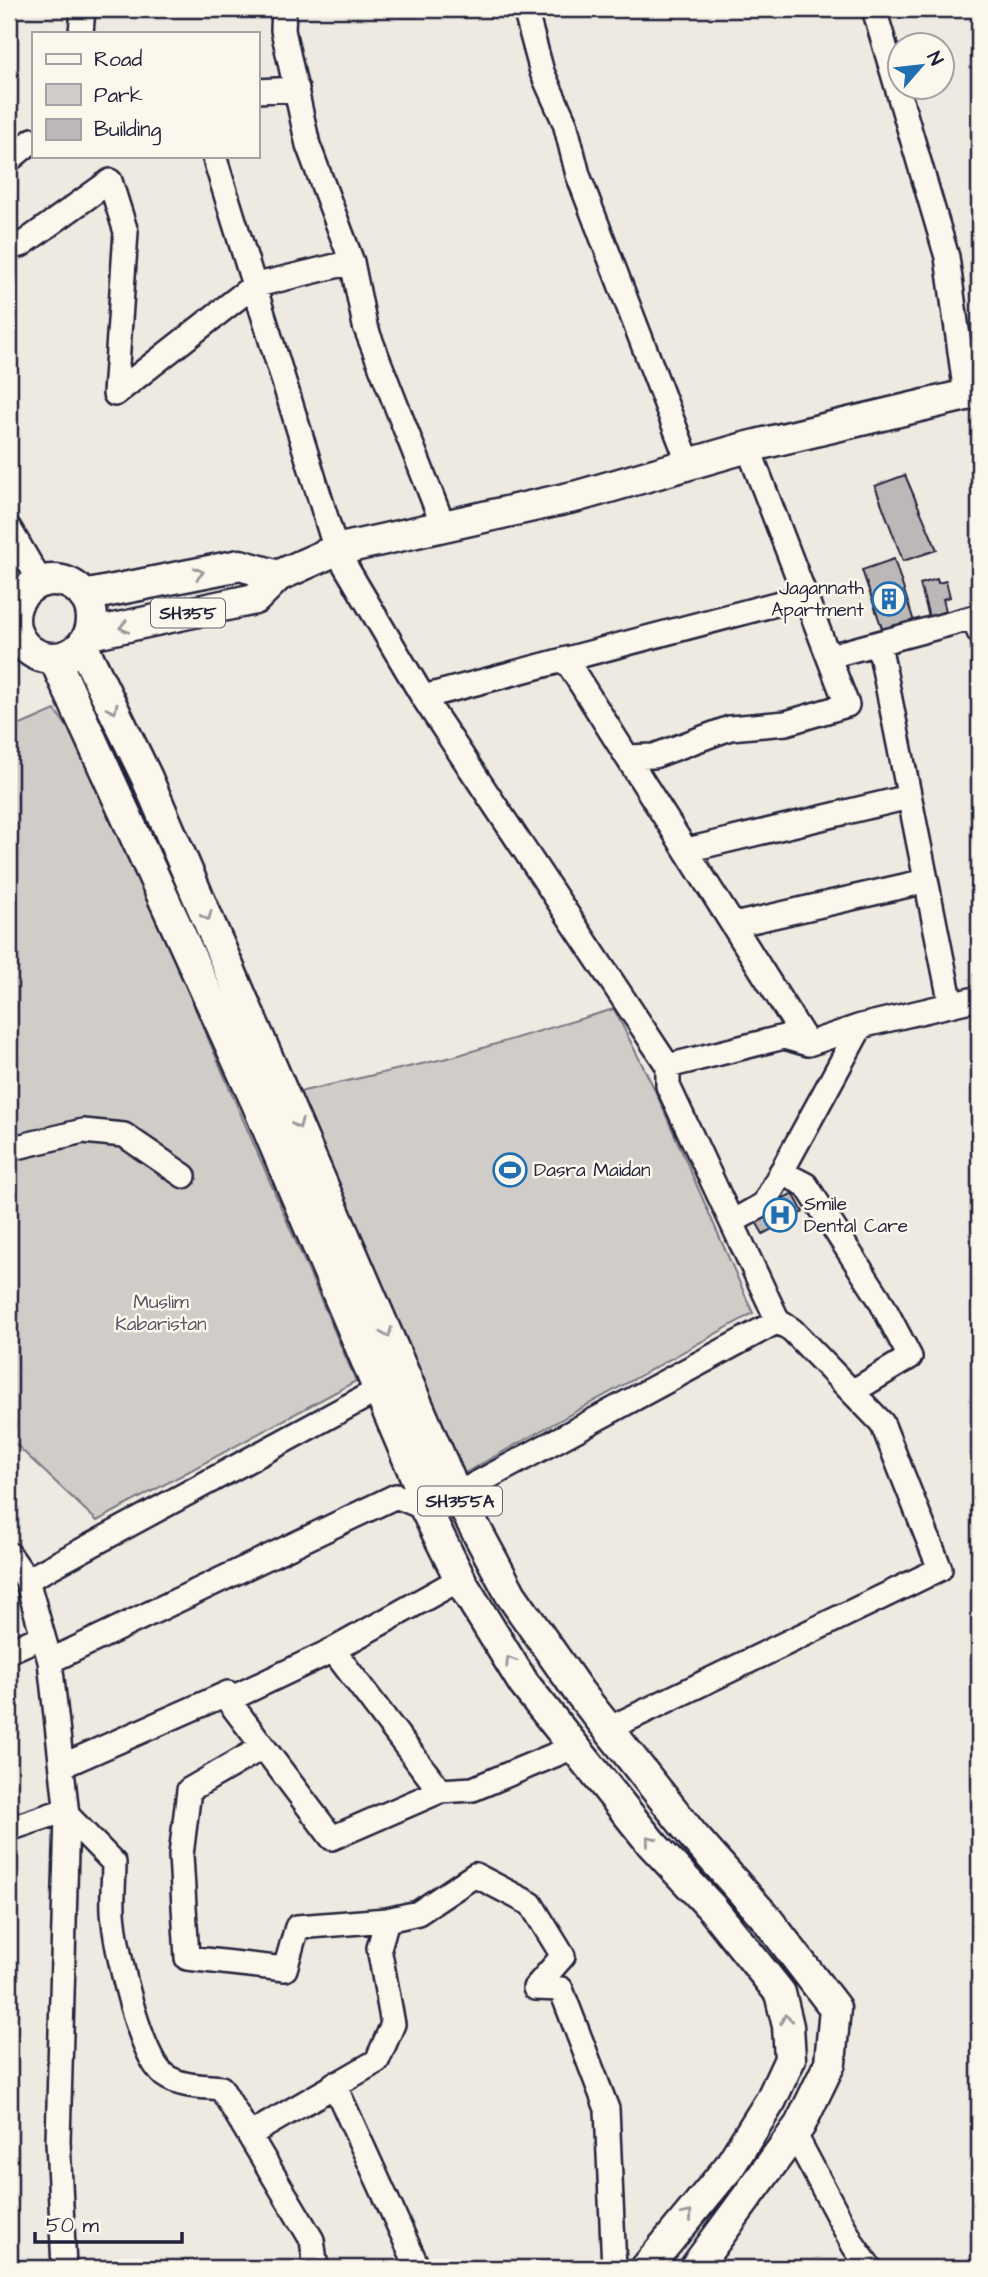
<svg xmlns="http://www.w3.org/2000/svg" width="988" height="2277" viewBox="0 0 988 2277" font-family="'Architects Daughter',sans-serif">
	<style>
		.green { fill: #d0cdc9; stroke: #797882; stroke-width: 2 }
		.building { fill: #bcb8b8; stroke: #22223b; stroke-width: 2 }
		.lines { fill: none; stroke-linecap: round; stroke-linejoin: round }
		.minor-casing { stroke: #22223b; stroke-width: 28 }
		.major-casing { stroke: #22223b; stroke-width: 35 }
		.minor { stroke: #fbf7ec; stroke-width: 23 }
		.major { stroke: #fbf7ec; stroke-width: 30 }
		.oneway { stroke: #99979c }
		.labels { text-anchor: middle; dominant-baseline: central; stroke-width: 5; stroke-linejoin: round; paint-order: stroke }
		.shield { fill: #fbf7ec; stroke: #636270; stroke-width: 2 }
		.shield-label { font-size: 18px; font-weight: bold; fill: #22223b }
		.poi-label { font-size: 19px; fill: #22223b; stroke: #fbf7ec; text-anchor: start }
		.park-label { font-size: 19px; fill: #565566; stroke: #fbf7ec }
	</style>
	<rect width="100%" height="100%" fill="#eeeae2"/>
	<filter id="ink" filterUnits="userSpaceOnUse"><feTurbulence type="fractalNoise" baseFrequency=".0143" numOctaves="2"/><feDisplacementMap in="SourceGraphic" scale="14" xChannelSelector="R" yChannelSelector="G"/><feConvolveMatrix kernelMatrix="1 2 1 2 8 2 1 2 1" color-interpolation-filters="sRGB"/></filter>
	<g filter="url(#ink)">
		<path class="green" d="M55,710L83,749L356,1381L97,1521L9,1438V730Z
			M614,1009L653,1086L753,1313L454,1479L299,1092L452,1057Z"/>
		<path class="building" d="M905,475L937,550L903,561L875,486Z
			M894,559L916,628L885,637L862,570Z
			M937,579L938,583L946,581L950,597L943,599L946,611L929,617L920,584Z
			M793,1193L803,1212L763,1234L752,1215Z"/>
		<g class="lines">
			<defs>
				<path id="minor" d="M284,9L283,30L308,145L352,262L365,326L443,525
					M525,9L542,72L565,123L578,175L689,464
					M874,9L947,257L966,395
					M81,33L83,9
					M257,91L297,89
					M214,156L336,550L423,697L668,1066L784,1037L808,1044
					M9,160L33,140
					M9,246L21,245L110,181L126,232L115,394L253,286L352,262
					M9,528L40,581
					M9,591L16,605
					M879,644L951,1005
					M830,656L975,617L979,632
					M566,660L808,1044L861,1026L764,1204L732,1222
					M423,697L806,596
					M627,757L654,756L730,728L786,723L847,705L748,447
					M687,850L909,797
					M734,925L926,881
					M861,1026L979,998
					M9,1149L83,1131L124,1135L184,1176
					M781,1172L806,1185L879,1298L910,1357L852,1392
					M457,1494L778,1321L668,1086V1066
					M9,1554L27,1580L50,1661L67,1815L63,1811L9,1829
					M460,1579L333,1650L228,1700L332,1838L440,1791L473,1789L576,1746
					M27,1580L380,1389
					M333,1650L440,1791
					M9,1651L43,1636
					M50,1661L396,1496L425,1508
					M610,1728L940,1569L882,1423L792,1330L778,1321
					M263,1747L189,1790L181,1855L187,1958L285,1969L297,1927L387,1920
					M62,1766L228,1693V1700
					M334,2084L418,2268
					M794,2133L854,2246L870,2268
					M249,2135L377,2061L393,2024L379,1948L387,1920L418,1913L475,1875L531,1904L563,1956L535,1988L561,1989L607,2109L614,2268
					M64,2268L58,2141L67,1815L114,1863C114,1882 111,1903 114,1922C117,1954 140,2056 164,2075C180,2087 202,2086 221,2088L312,2240L316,2268"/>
				<path id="major" d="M14 619a39 39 0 1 1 78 0a39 39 0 1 1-78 0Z
					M84,596L240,565L278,576
					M90,634L255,599L278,576L336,550L578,496L748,447L979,392
					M83,647L146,776L451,1483L511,1595L579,1692L694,1837L766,1918L835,2008L830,2063L800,2125L695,2268
					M55,660L256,1101L424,1496L425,1508L463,1585L524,1684L652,1844L712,1908L780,1993L788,2026L790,2059L771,2100L729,2167L646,2268"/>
			</defs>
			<use href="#minor" class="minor-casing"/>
			<use href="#major" class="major-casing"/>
			<use href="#minor" class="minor"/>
			<use href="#major" class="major"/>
		</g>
		<defs><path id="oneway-chevron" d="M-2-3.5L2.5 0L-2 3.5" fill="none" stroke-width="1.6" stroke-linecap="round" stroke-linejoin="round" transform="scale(1.75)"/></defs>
		<g class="oneway">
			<use href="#oneway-chevron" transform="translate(199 573) rotate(-12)"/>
			<use href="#oneway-chevron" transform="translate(124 627) rotate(168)"/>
			<use href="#oneway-chevron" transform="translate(113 709) rotate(64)"/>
			<use href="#oneway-chevron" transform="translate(207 916) rotate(66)"/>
			<use href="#oneway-chevron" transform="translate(298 1124) rotate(67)"/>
			<use href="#oneway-chevron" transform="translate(387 1333) rotate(67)"/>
			<use href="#oneway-chevron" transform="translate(510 1661) rotate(-122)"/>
			<use href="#oneway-chevron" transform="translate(650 1840) rotate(-129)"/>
			<use href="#oneway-chevron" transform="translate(786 2019) rotate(-101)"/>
			<use href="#oneway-chevron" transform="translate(688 2215) rotate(-50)"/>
		</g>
	</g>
	<defs>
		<symbol id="building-ring" viewBox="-11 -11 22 22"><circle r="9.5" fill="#fbf7ec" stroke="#1f6fb2" stroke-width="1.5"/><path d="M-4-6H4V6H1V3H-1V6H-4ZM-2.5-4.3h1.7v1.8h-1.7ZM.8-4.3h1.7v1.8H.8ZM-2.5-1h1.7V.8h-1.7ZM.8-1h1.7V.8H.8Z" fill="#1f6fb2"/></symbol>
		<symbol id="stadium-ring" viewBox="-11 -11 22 22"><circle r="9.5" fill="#fbf7ec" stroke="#1f6fb2" stroke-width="1.5"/><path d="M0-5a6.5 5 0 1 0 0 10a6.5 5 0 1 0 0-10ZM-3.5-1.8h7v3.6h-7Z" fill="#1f6fb2"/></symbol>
		<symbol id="hospital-ring" viewBox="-11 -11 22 22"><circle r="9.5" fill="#fbf7ec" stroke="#1f6fb2" stroke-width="1.5"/><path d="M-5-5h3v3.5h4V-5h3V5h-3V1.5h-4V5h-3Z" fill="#1f6fb2"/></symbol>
	</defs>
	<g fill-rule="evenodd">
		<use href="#building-ring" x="870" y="580" width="38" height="38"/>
		<use href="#stadium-ring" x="491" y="1151" width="38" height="38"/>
		<use href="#hospital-ring" x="761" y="1196" width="38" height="38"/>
	</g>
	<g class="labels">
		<g class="shield">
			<rect x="151" y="598.5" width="74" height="29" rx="5"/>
			<rect x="418" y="1486.5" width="84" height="29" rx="5"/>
		</g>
		<g class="shield-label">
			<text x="188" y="613">SH355</text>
			<text x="460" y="1501">SH355A</text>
		</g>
		<g class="poi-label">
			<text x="864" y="588" text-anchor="end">Jagannath<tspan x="864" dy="22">Apartment</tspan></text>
			<text x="534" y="1170">Dasra Maidan</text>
			<text x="804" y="1204">Smile<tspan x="804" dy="22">Dental Care</tspan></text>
		</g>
		<g class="park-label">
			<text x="161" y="1302">Muslim<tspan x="161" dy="22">Kabaristan</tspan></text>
		</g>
	</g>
	<rect width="988" height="2277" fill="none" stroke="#fbf7ec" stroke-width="35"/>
	<rect x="18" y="18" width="953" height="2242" fill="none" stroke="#22223b" stroke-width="2.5" filter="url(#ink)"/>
	<rect x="32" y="32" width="228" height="126" fill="#fbf7ec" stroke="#a4a2a5" stroke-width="2"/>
	<rect x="46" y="54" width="35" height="10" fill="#fbf7ec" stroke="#a4a2a5" stroke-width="2"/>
	<text x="94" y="66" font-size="21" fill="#22223b">Road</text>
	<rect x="46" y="84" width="35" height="21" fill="#d0cdc9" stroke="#a4a2a5" stroke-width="2"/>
	<text x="94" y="102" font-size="21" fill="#22223b">Park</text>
	<rect x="46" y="119" width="35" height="21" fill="#bcb8b8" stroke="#a4a2a5" stroke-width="2"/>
	<text x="94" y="136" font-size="21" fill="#22223b">Building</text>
	<g transform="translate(921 66) rotate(62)"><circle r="33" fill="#fbf7ec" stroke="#a4a2a5" stroke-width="2"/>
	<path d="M0-5L12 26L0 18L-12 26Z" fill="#1f6fb2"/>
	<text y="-10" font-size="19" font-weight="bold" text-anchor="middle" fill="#22223b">N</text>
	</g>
	<path d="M35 2232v10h147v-10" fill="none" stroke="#22223b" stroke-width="3.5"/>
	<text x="46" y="2232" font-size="21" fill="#22223b" stroke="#fbf7ec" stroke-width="5" paint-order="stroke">50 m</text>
</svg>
